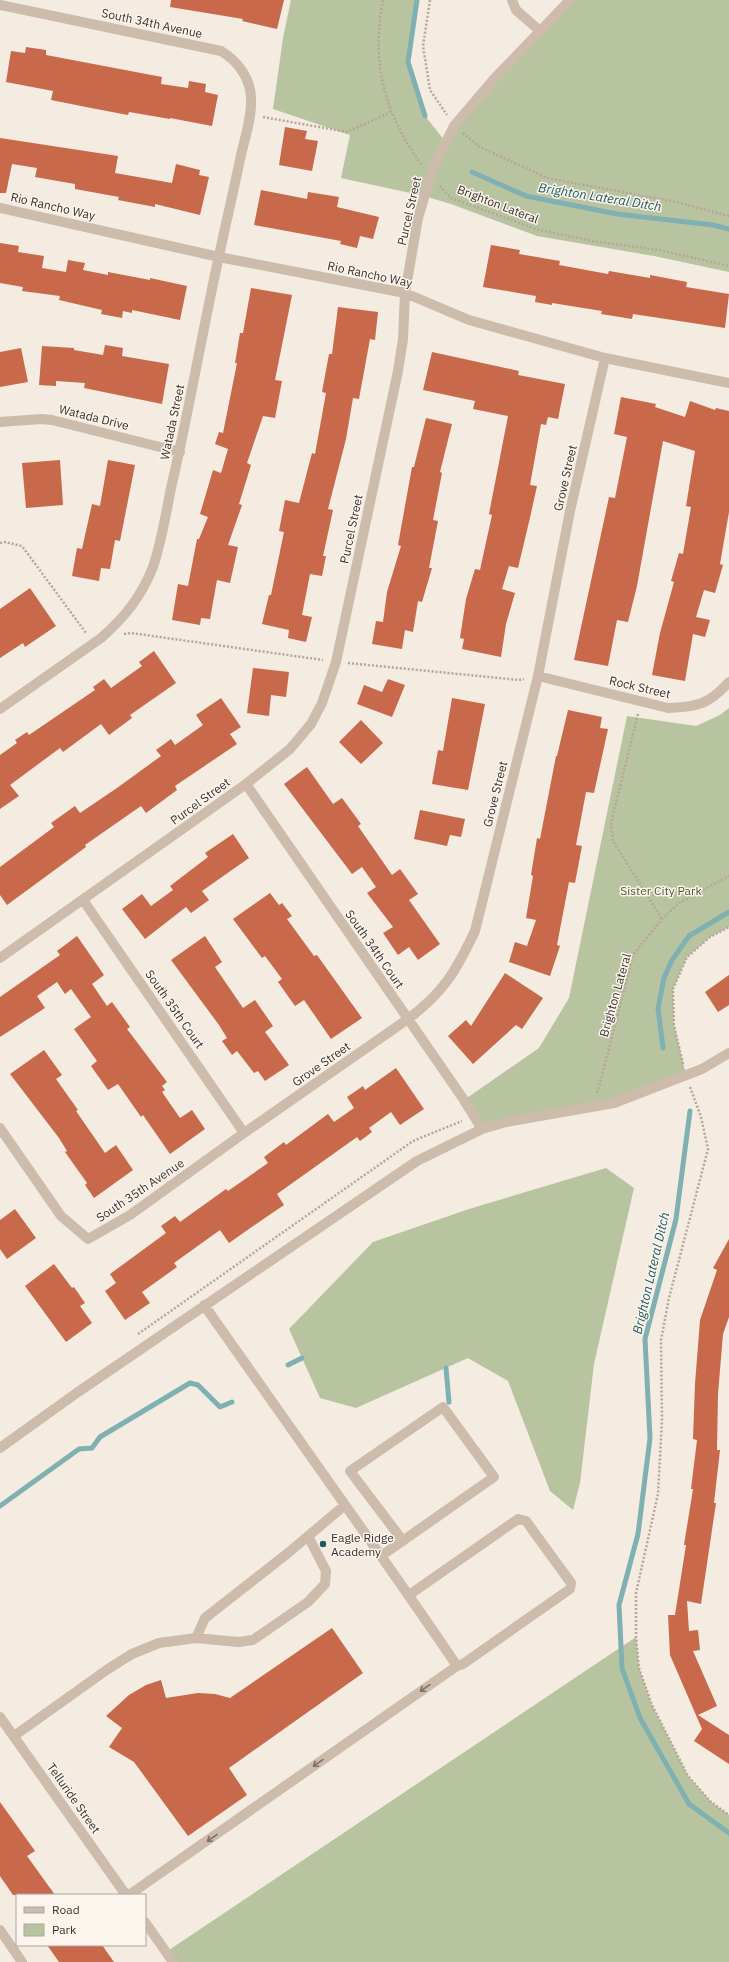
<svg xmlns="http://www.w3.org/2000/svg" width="729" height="1962" viewBox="0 0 729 1962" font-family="'IBM Plex Sans',sans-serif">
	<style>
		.green { fill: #b8c4a0 }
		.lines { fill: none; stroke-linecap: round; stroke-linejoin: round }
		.stream { stroke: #7fb0b2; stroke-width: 5 }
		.building { fill: #c8694b }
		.path { stroke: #b9a596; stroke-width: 2.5; stroke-dasharray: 2 2; stroke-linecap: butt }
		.minor { stroke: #cdbbac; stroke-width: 10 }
		.oneway { stroke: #7d6f65 }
		.poi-dot { fill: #1f5a5e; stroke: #fbf5ee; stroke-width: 1.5 }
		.labels { text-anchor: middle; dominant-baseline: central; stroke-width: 3; stroke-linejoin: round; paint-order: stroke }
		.street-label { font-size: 12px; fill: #3b302b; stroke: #fbf5ee }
		.park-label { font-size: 12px; fill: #4a5a2e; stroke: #fbf5ee }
		.poi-label { font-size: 12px; fill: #3b302b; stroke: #fbf5ee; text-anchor: start }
		.water-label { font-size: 13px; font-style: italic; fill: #1f5a5e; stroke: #fbf5ee }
	</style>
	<rect width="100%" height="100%" fill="#f4ebe1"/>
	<path class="green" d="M291,0H417L408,62L425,116L445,141L570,0H729V272L654,256L537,236L451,204L424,196L341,178L350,135L273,109L283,38Z
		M729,708V927L710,937L687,957L673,989L674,1025L686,1075L614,1103L482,1129L464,1100L539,1048L569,998L627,716L696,726L720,715Z
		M606,1168L634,1188L594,1364L580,1483L573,1510L550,1491L508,1381L468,1358L356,1408L320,1398L289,1329L373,1242L469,1209Z
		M636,1637L639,1668L652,1705L688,1776L711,1802L729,1815V1962H173L166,1952Z"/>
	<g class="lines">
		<path class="stream" d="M417,0L408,62L425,116
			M472,172L526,196L617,214L713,225L729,229
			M663,1048L658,1008L664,978L672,960L689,936L729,912
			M690,1111L676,1219L645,1339L650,1438L638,1534L619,1605L622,1668L640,1718L689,1804L729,1833
			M288,1365L302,1358
			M446,1368L449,1402
			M0,1506L79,1449L92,1448L100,1437L190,1383L198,1385L220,1407L232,1402"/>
	</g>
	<path class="building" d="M171,0H284L277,29L242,21L243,19L170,7Z
		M26,47L46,50V55L162,77L161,84L188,88L189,81L206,84L205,92L218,95L212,126L170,118V119L129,112L128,115L91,108L51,100L53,91L6,82L11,51L25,53Z
		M285,127L307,131L305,139L318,141L312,171L279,165Z
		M0,138L118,156L115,173L172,183L176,164L200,170L199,175L209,177L200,215L155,204V207L118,200L119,197L75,189V184L35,177L37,168L12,164L6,193H0Z
		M261,190L307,199L308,192L339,197L337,207L379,217L373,239L360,236L357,248L340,244L341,241L254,225Z
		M0,243L19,246L18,252L44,256L42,268L66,272L68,260L85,263L83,270L108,275V272L150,280V278L187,286L180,320L132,310V313L123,311L122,318L101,314L102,310L59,300L60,296L22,291L23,287L0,283Z
		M491,245L520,250L519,254L560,261L559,265L608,274L609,271L650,278V275L687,282L686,287L729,294L725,328L633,314L632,319L601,314L602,311L552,303V305L535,302L536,296L483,287Z
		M251,288L292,295L275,380L282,381L275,418L263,416L247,463L251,465L239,504L242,505L228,545L238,547L230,583L217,580L210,619L201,618L200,625L172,620L178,584L188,586L197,539H199L208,517L200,514L213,470L221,473L228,449L215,444L219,432L223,433L237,363H235L240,333H243Z
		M338,307L378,312L375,340L370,339L359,399L353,398L346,439L328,509L333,510L323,556H326L322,576L310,574L302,615L312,617L306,642L288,638L289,630L262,624L269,595H271L284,532L279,531L285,500L299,503L312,453L315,454L326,393L322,392L329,354H332Z
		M105,345L123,348L122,356L169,364L162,404L84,388L85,383L56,381V386L39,385L42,346L74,348V350L103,355Z
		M21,348L28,382L0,387V352Z
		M432,352L519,371L518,375L565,384L558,419L548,417L546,425L541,424L530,485L537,486L529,522L518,568L509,566L502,589L515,593L506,624L501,657L462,649L464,639L460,638L466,599L475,569L480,570L492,515L489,514L508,416L473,409L475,401L423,390Z
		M621,397L656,404L655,407L685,417L690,401L715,410L716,408L729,411V512L720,564L723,565L715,593L704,590L696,617L710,620L705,637L693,634L685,681L652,675L660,633L674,582L671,581L679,553L683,554L691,507L686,506L695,451L663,441L637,586L628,622L617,620L608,666L574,660L609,497L615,498L627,437L614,434Z
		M426,418L452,424L440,472L442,473L433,520L438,521L429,568H432L422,602L418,601L413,632L405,630L402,649L372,644L376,621L383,622L387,592L401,546L398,545L412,467H414Z
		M60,460L63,505L26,508L22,463Z
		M108,460L135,465L120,541L115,540L110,569L101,568L99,581L72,576L77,548L82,549L92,504L100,506Z
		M30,588L56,626L25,647L23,643L0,658V609Z
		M154,651L176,683L130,715L132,718L109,735L101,724L63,752L60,748L10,785L19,796L0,809V755L17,743L15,740L27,732L29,735L95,690L93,687L104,679L111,688L142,666L139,662Z
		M253,668L289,672L286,697L271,695L269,716L247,713Z
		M388,679L405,685L392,717L357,704L364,685L382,692Z
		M221,698L241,727L230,734L237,744L175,786L177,790L146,813L141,806L85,845L86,847L7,905L0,895V867L54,827L51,823L75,806L80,813L117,788L161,756L156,750L171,739L175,745L203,725L196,715Z
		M452,698L485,704L468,790L432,784L438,750L443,751Z
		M568,710L602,717L600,728L608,729L594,793L586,792L576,845L582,846L575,883L569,882L557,945L560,946L550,976L509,962L515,942L527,946L536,920L526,918L533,876L531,875L537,838L540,839L556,756H557Z
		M361,720L383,743L361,764L339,742Z
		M307,767L333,804L342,798L361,824L358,826L392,875L400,869L418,894L409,900L440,944L418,960L409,947L398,955L383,933L393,927L367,893L376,887L362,867L352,874L284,784Z
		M420,810L465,819L461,837L450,835L447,846L414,839Z
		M233,834L249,858L202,891L209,900L191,913L186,907L145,939L122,909L142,894L151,906L173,890L170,886L208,857L205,853Z
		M270,893L279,905L282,903L292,916L287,919L314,956L317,955L362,1018L331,1039L304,1000L295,1006L278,982L282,979L265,956L262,958L233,919Z
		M77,936L104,975L92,984L107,1006L112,1002L130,1027L127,1029L167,1082L162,1086L165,1090L162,1092L180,1118L192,1110L205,1129L170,1154L143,1115L141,1117L118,1084L108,1090L91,1066L97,1061L74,1029L91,1017L71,989L65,994L57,982L37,996L45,1008L0,1037V997L60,955L57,951Z
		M205,936L222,962L215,967L243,1008L255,1000L273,1026L265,1032L289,1065L265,1081L258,1071L254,1073L237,1051L232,1055L222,1041L227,1038L219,1025L171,960Z
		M505,973L543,998L522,1029L516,1025L473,1064L448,1036L466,1020L471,1026Z
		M729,975V1005L718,1012L705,992Z
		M44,1050L62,1075L56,1079L78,1110L76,1111L105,1153L116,1145L133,1170L94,1198L85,1185L87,1183L65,1152L67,1151L59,1138L10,1074Z
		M396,1068L424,1109L400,1125L391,1112L369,1128L372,1132L360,1141L357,1137L277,1194L284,1205L259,1222L229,1243L220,1230L174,1263L177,1267L142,1292L150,1303L125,1320L105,1291L116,1283L110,1274L166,1233L161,1226L175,1216L180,1222L226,1189L228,1191L268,1163L264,1157L284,1142L286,1145L328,1114L334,1122L354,1108L347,1097L363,1086L365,1090Z
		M15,1209L36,1238L7,1259L0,1249V1220Z
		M729,1239V1317L723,1334L718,1394L717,1450H720L714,1503H716L701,1604L687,1601L689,1631L698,1630L700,1650L693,1651L717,1706L698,1715L729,1735V1764L694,1741L702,1729L670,1655L668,1615H675L686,1545H684L693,1489H691L697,1440L693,1439L695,1384L700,1320L717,1270L713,1268Z
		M54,1264L72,1288L74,1287L85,1303L80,1306L92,1323L66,1342L25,1286Z
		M332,1628L363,1673L229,1768L247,1795L188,1836L134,1762L109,1747L122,1728L106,1716L129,1695L146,1685L161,1680L166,1698L198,1693L215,1694L230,1698Z
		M0,1802L35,1851L27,1856L55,1895H13L0,1876Z
		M47,1945H102L114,1962H59Z"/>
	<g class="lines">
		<path class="path" d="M383,0C371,63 384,113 421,164
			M430,0L423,46L430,90L447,115
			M263,117L347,132L391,112
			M463,133L480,147L547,178L676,202L729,216
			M440,186L451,198L536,229L592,241L659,250L729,266
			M0,543L5,542L22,546L86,633
			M124,634L131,633L323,660
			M348,663L519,680L524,679
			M638,714L611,823L613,841L662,919
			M683,1064L674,1025L673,989L687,957L710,937L729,927
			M690,1087L701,1117L708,1149L669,1298L661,1340L662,1420L658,1494L636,1593V1637L639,1668L652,1705L688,1776L711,1802L729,1815
			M596,1092L598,1091L633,955L662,919L679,903L729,876
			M138,1334L413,1141L462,1121"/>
		<path class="minor" d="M512,0L516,10L540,31
			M0,5L221,51C238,61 251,79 251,99C252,118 245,137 241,155C234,189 226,223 219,256C202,333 189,411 171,488C166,513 161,544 153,567C141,597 125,617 101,638L0,709
			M0,208L219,257L405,293L469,320L605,358L729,383
			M0,422L41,419L52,420L180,452
			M538,676L668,708C698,707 709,704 729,682
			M246,784L464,1100L482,1129
			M83,900L244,1133
			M0,958L246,784L290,749L311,724L322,703L336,662L398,371L403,339L405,293L418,218L433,168L454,126L494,79L570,0
			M0,1128L61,1216L88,1239L130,1215L244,1133L408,1019C444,992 456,971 475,931L538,676L570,511L605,358
			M204,1305L381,1556C407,1593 432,1629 457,1666L463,1664L570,1589L571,1583L526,1521L518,1519L409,1595
			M0,1448L78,1392L417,1161L482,1129L506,1122L614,1103L702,1069L729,1053
			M381,1556L494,1477L443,1407L350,1471L403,1541
			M196,1638L205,1618L288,1553L345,1505
			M0,1717L126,1895
			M14,1736L108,1669L132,1654L159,1643L196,1638L238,1642L253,1640L308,1602L325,1584L326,1571L308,1536
			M129,1895L457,1666
			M145,1922L173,1962
			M0,1930L22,1962"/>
	</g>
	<defs><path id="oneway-shaft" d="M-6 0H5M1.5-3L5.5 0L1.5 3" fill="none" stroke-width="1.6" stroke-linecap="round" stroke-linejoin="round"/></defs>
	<g class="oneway">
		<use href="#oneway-shaft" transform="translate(425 1688) rotate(145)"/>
		<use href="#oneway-shaft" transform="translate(318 1763) rotate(145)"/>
		<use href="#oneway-shaft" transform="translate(212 1838) rotate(145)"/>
	</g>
	<circle class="poi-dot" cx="323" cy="1544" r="4"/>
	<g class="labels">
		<g class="street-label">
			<text transform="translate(152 23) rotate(12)">South 34th Avenue</text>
			<text transform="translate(498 204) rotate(21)">Brighton Lateral</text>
			<text transform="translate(53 206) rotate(13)">Rio Rancho Way</text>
			<text transform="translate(409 211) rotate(-77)">Purcel Street</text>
			<text transform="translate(370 274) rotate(12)">Rio Rancho Way</text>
			<text transform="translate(94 417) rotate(14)">Watada Drive</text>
			<text transform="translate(172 422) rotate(-78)">Watada Street</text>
			<text transform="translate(565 478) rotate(-77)">Grove Street</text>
			<text transform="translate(351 529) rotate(-78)">Purcel Street</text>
			<text transform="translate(640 687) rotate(13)">Rock Street</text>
			<text transform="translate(495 794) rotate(-76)">Grove Street</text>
			<text transform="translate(200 801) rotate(-36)">Purcel Street</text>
			<text transform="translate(375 949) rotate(55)">South 34th Court</text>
			<text transform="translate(615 995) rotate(-74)">Brighton Lateral</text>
			<text transform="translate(175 1009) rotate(55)">South 35th Court</text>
			<text transform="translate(321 1064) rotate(-35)">Grove Street</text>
			<text transform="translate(140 1190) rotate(-34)">South 35th Avenue</text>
			<text transform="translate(74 1798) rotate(55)">Telluride Street</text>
		</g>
		<g class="park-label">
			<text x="661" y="890">Sister City Park</text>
		</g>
		<g class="poi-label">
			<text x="331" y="1537">Eagle Ridge<tspan x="331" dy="14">Academy</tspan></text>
		</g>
		<g class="water-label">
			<text transform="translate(600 197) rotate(9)">Brighton Lateral Ditch</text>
			<text transform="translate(651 1273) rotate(-77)">Brighton Lateral Ditch</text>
		</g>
	</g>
	<rect x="16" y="1894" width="130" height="52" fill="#fbf5ee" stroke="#aea6a0"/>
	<rect x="24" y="1907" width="20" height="6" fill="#cdbbac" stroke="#aea6a0"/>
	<text x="52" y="1914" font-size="12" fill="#3b302b">Road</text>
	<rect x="24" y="1924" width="20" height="12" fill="#b8c4a0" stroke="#aea6a0"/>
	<text x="52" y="1934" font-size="12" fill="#3b302b">Park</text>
</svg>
